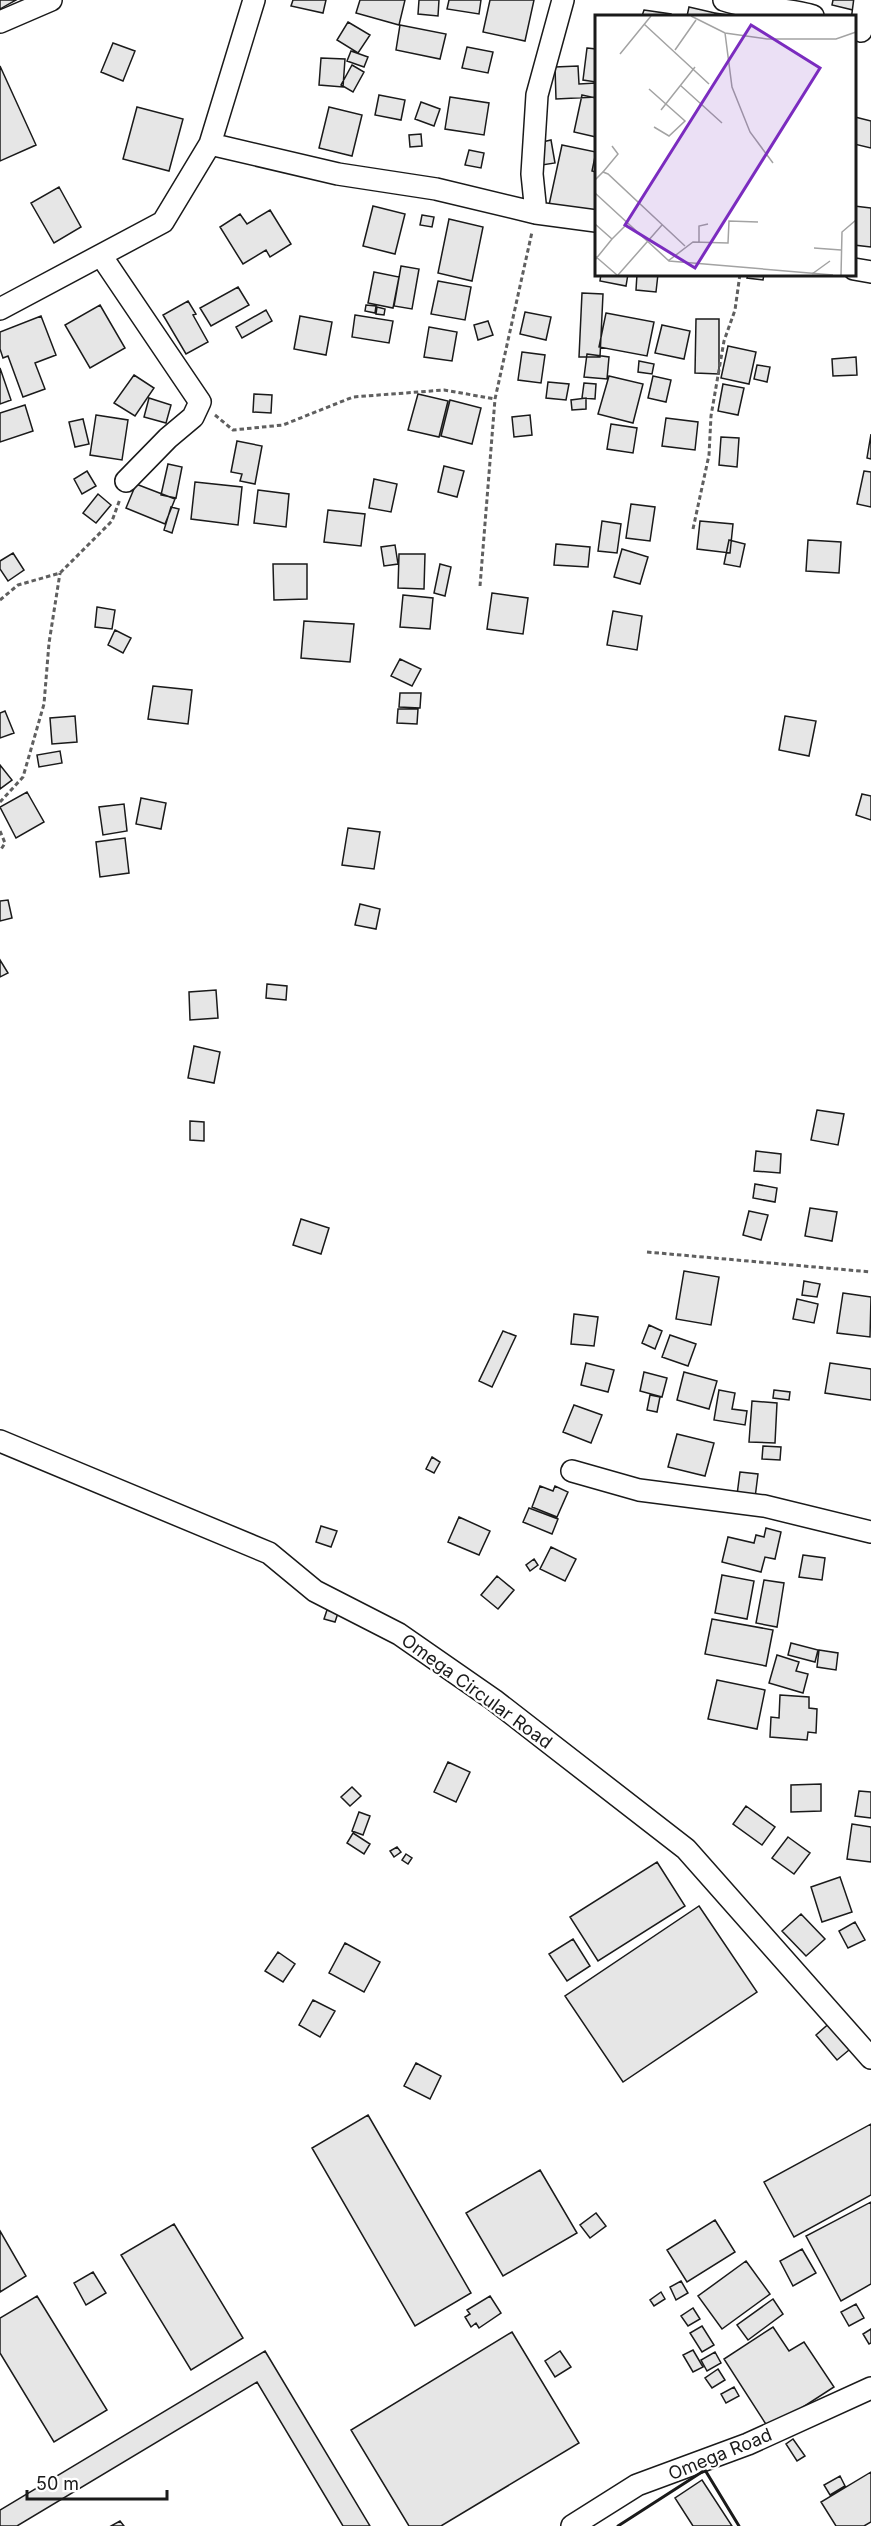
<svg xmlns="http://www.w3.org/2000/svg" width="871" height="2526" viewBox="0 0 871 2526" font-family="Inter,sans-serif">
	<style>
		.building { fill: #e6e6e6; stroke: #1a1a1a; stroke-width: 1.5 }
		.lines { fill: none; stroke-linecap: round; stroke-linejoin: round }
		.minor-casing { stroke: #1a1a1a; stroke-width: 24 }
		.path { stroke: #5f5f5f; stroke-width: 3; stroke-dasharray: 4.5 3; stroke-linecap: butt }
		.minor { stroke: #fff; stroke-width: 21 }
		.wall { stroke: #1a1a1a; stroke-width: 3 }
		.labels { text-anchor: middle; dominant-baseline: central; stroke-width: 4.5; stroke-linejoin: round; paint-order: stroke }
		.street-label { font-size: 18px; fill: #1a1a1a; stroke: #fff }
		.inset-road { fill: none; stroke: #a3a3a3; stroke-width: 1.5 }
		.view { fill: #7b2cbf; fill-opacity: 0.15; stroke: #7b2cbf; stroke-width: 3 }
		.inset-edge { fill: none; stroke: #1a1a1a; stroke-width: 3 }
	</style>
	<rect width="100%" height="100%" fill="#fff"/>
	<path class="building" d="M0,0H16L0,9Z
		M293,0H326L323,13L291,6Z
		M360,0H405L399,25L356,13Z
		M419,0H439L438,16L418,14Z
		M449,0H481L479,14L447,9Z
		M490,0H534L525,41L483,32Z
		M833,0H855L853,10L832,5Z
		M689,7L715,13L714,16H687Z
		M644,10L671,14V16H642Z
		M715,13L734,16H714Z
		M348,22L370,35L358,53L337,40Z
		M400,25L446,34L440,59L396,50Z
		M113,43L135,51L123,81L101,72Z
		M467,47L493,52L488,73L462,68Z
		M587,48L596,49V82L583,80Z
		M351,51L368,57L364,67L347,61Z
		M321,58L345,59L343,87L319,85Z
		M352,65L364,72L353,92L341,85Z
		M0,66L36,145L0,161Z
		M578,66L579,84L596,83V97L556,99L555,67Z
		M379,95L405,100L401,120L375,115Z
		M582,95L596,98V137L574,132Z
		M450,97L489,103L484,135L445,129Z
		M421,102L440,109L434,126L415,119Z
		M137,107L183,119L169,171L123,159Z
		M329,107L362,115L352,156L319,148Z
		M855,117L871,121V148L854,144Z
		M421,134L422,146L410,147L409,135Z
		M551,140L555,163L542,165L538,143Z
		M562,145L596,152L592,171L596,172V216L549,205Z
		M469,150L484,153L481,168L465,165Z
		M59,187L81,227L54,243L31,203Z
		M373,206L405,214L395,254L363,246Z
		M854,206L871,208V247L854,245Z
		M270,210L291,244L270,257L266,250L243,264L220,227L240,214L247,224Z
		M422,215L434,217L432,227L420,225Z
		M449,219L483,227L472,281L438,273Z
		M401,266L419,269L412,309L394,306Z
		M374,272L399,277L393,308L368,303Z
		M601,274H628L626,286L600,281Z
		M637,274H658L656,292L636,290Z
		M748,274H764L763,280L747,278Z
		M438,281L471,287L465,320L431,314Z
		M238,287L249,305L211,326L200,308Z
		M582,293L603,294L600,357H579Z
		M188,301L196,314L193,315L208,342L186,354L163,315Z
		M100,305L125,348L90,368L65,325Z
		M366,305L376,306L375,313L365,311Z
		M377,307L385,309L384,315L376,314Z
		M266,310L272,321L242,338L236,327Z
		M525,312L551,317L546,340L520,334Z
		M606,313L654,322L647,356L599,347Z
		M355,315L393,321L389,343L352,337Z
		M41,316L56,355L35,363L45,389L23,397L8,356L3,358L0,349V332Z
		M300,316L332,322L326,355L294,349Z
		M696,319H719V374L695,373Z
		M488,321L493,335L478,340L474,325Z
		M662,325L690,331L684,359L655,353Z
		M429,327L457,332L452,361L424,357Z
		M728,346L756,352L749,384L721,378Z
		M522,352L545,355L541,383L518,380Z
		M587,354L609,357L607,379L584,377Z
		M856,357L857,375L833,376L832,359Z
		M639,361L654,364L652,374L638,372Z
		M757,365L770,367L767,382L754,379Z
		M0,368L11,400L0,404Z
		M134,375L154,388L135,416L114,403Z
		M609,376L643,384L633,423L598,414Z
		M653,376L671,380L666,402L648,398Z
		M548,382L569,384L566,400L546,398Z
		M584,383L596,384L595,399L582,398Z
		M723,384L744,388L738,415L718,411Z
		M254,394L272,395L271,413L253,412Z
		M418,394L448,401L439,437L408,430Z
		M149,398L171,405L166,423L144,417Z
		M586,398V409L572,410L571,400Z
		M450,400L481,408L472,444L441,436Z
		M25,405L33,431L0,442V413Z
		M96,415L128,420L122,460L90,455Z
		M530,415L532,435L514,437L512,417Z
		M666,418L698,422L695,450L662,446Z
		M83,419L89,444L75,447L69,422Z
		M611,424L637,428L633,453L607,449Z
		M871,434V459L867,458Z
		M721,437L739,438L737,467L719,465Z
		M237,441L262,446L255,484L240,481L242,474L231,472Z
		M168,464L182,467L176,498L161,495Z
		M444,466L464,471L457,497L438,492Z
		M87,471L96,486L82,494L74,479Z
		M864,471L871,472V507L857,504Z
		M374,479L397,484L391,512L369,508Z
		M195,482L242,487L238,525L191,519Z
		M136,484L175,499L165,524L126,508Z
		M258,490L289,494L286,527L254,523Z
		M98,494L111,505L96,523L83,513Z
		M631,504L655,507L650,541L626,538Z
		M171,507L179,509L172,533L164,530Z
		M328,510L365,514L361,546L324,542Z
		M602,521L621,524L617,553L598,551Z
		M700,521L733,524L730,553L697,549Z
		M729,540L745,544L740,567L724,564Z
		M808,540L841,542L839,573L806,571Z
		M556,544L590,547L588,567L554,565Z
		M395,545L398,564L384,566L381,547Z
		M622,549L648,557L640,584L614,577Z
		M13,553L24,570L8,581L0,569V561Z
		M399,554H425L424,589L398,588Z
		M273,564H307V599L274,600Z
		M440,564L451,567L445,596L434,593Z
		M492,593L528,598L523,634L487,629Z
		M403,595L433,598L430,629L400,627Z
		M97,607L115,610L112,629L95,627Z
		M613,611L642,616L637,650L607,645Z
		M304,621L354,624L350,662L301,658Z
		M115,630L131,638L123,653L108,645Z
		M400,659L421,669L412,686L391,676Z
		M153,686L192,690L188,724L148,719Z
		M400,693H421L420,708L399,707Z
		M398,709H418L417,724L397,723Z
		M5,711L14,733L0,738V713Z
		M75,716L77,742L52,744L50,718Z
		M785,716L816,721L809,756L779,750Z
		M60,751L62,763L39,767L37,755Z
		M0,765L12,780L0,789Z
		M27,792L44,822L16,838L0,807Z
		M862,794L871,796V820L856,815Z
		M141,798L166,803L161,829L136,824Z
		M124,804L127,831L103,835L99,807Z
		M348,828L380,832L374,869L342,865Z
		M125,838L129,873L100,877L96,842Z
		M8,900L12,918L0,921V901Z
		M360,904L380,909L376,929L355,925Z
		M0,960L8,973L0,977Z
		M267,984L287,986L286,1000L266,998Z
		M216,990L218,1018L190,1020L189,992Z
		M194,1046L220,1052L214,1083L188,1078Z
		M817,1110L844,1114L838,1145L811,1140Z
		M190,1121L204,1122V1141L190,1140Z
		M756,1151L781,1154L780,1173L754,1171Z
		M755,1184L777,1188L775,1202L753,1198Z
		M810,1208L837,1212L832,1241L805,1236Z
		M749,1211L768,1215L761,1240L743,1235Z
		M301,1219L329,1228L321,1254L293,1245Z
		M684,1271L719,1277L711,1325L676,1319Z
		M804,1281L820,1284L817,1297L802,1295Z
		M843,1293L871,1297L870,1337L837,1333Z
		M797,1299L818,1304L814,1323L793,1319Z
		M574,1314L598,1317L594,1346L571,1344Z
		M649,1325L662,1331L655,1349L642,1343Z
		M503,1331L516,1336L492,1387L479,1381Z
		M670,1335L696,1344L688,1366L662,1357Z
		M586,1363L614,1370L608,1392L581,1385Z
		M830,1363L871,1369V1400L825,1393Z
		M644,1372L667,1378L662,1397L640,1391Z
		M684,1372L717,1381L709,1409L677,1400Z
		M719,1390L735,1393L732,1409L747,1411L745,1425L714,1420Z
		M774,1390L790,1392L789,1400L773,1398Z
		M650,1395L660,1397L657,1412L647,1410Z
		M752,1401L777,1403L775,1443L749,1442Z
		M574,1405L602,1415L591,1443L563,1432Z
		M677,1434L714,1443L705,1476L668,1467Z
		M763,1446L781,1447L780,1460L762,1459Z
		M432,1457L440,1462L434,1473L426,1469Z
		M740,1472L758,1474L755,1498L737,1495Z
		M540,1486L553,1491L555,1486L568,1492L557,1517L532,1507Z
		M529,1508L558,1519L552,1534L523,1522Z
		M459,1517L490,1531L479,1555L448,1542Z
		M321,1526L337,1531L331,1547L316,1542Z
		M766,1528L781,1532L775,1559L765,1557L761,1572L722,1562L728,1537L754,1543L756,1535L764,1537Z
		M551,1547L576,1559L565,1581L540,1569Z
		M803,1555L825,1558L822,1580L799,1577Z
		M534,1559L538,1565L530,1571L526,1565Z
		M722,1575L754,1581L747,1619L715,1613Z
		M497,1576L514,1590L498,1609L481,1595Z
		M764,1580L784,1583L777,1627L756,1623Z
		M327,1610L338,1613L335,1622L324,1619Z
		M712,1619L773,1630L766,1666L705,1654Z
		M791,1643L818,1650L815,1662L788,1655Z
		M819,1650L838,1653L836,1670L817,1667Z
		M777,1655L799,1662L796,1671L808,1674L803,1693L769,1683Z
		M717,1680L765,1690L757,1729L708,1719Z
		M780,1695L809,1697V1708L817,1709L816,1733L808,1732L807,1740L770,1737L771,1717L779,1718Z
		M448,1762L470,1772L456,1802L434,1792Z
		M821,1784V1811L791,1812V1785Z
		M352,1787L361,1796L350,1806L341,1797Z
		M859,1791L871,1792V1818L855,1816Z
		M746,1806L775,1827L762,1845L733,1824Z
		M359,1812L370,1816L363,1835L352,1831Z
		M852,1824L871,1827V1862L847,1859Z
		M353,1833L370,1844L364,1854L347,1843Z
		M788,1837L810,1853L794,1874L772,1858Z
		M397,1847L401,1852L394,1857L390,1851Z
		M406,1854L412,1858L408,1864L402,1860Z
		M657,1862L685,1906L598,1961L570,1917Z
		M840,1877L852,1912L822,1922L811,1887Z
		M699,1906L757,1992L623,2082L565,1996Z
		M801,1914L825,1939L806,1956L782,1931Z
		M855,1922L865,1940L848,1948L839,1931Z
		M573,1939L590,1966L567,1981L549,1954Z
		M345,1943L380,1962L364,1992L329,1973Z
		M278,1952L295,1964L283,1982L265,1971Z
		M313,2000L335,2011L320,2037L299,2025Z
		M833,2020L855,2045L837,2060L816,2035Z
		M416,2063L441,2076L430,2099L404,2086Z
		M368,2115L471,2293L415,2326L312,2148Z
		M871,2124V2195L794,2237L764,2182Z
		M540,2170L577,2233L503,2276L466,2213Z
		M871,2202V2284L841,2301L806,2236Z
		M596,2213L606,2226L590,2238L580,2225Z
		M715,2220L735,2252L687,2282L667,2250Z
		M174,2224L243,2338L191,2370L121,2255Z
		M0,2231L26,2276L0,2292Z
		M802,2249L816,2273L793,2286L780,2261Z
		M746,2261L770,2294L722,2329L698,2296Z
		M93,2272L106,2293L86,2305L74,2283Z
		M681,2281L688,2293L676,2300L670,2287Z
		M661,2292L665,2299L654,2306L650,2300Z
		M37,2296L107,2410L54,2442L0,2353V2318Z
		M490,2296L501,2313L479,2328L476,2323L471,2327L465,2317L470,2314L467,2310Z
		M773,2299L783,2314L748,2340L737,2325Z
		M856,2304L864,2318L849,2326L841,2312Z
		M693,2308L700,2319L688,2326L681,2316Z
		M702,2326L714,2345L702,2352L690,2333Z
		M773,2327L789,2351L804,2342L834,2387L769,2429L724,2359Z
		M871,2329V2343L869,2344L863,2334Z
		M512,2332L579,2443L441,2526H409L351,2430Z
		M693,2350L703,2367L693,2372L683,2355Z
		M265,2351L370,2526H343L257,2382L17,2526H0V2510Z
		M560,2351L571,2367L555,2377L545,2361Z
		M715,2352L721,2363L707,2371L701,2360Z
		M718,2369L725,2380L712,2388L705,2378Z
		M734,2387L739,2396L726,2403L721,2394Z
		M793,2439L805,2456L797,2461L786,2444Z
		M871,2472V2522L864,2526H836L821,2502Z
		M840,2476L845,2486L830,2495L824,2485Z
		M702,2480L732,2526H693L675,2498Z
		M120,2521L124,2526H111Z"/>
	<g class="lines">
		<defs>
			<path id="minor" d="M724,0C752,10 784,7 813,16
				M0,22L51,0
				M861,31L865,0
				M210,144L338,174L436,189L536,213L596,221
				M536,213L532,174L537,95L563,0
				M102,257L200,402L193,417L168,438L126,481
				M854,269L871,272
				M0,309L163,222L210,144L254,0
				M0,1441L269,1553L315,1591L399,1634L494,1700L686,1849L871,2058
				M572,1471L639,1490L764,1506L871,1532
				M572,2526L637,2485L748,2444L871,2388"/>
		</defs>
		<use href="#minor" class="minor-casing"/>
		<path class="path" d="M215,415L233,430L283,425L353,397L444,390L495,399
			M693,529L709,455L711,416L724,341L735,310L740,274
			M480,586L495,399L532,232
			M0,600L18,585L60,573L112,521L120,499
			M0,802L23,777L44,704L49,643L60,573
			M0,831L5,843L0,851
			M647,1252L871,1272"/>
		<use href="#minor" class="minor"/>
		<path class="wall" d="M618,2526L705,2470L739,2526"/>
	</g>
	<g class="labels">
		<g class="street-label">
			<text transform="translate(477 1691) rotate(36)">Omega Circular Road</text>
			<text transform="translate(720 2454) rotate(-22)">Omega Road</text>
		</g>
	</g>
	<g transform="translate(595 15)">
		<rect width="261" height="261" fill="#fff"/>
		<path class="inset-road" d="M96,1L130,18L172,24H241L261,17M49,9L114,69M130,18L137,72L155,117L178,148M80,35L101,5M25,39L56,1M85,70L127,108M54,74L90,106L74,121L59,112M66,95L100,52M8,157L23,139L17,131M0,165L8,157L13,159L90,231M0,178L74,246L238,260M0,209L17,224L33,208M104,228V211L113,209M219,233L246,235M0,241L22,260M0,245L17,224M73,246L98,227L133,228L134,206L163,207M217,259L235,246M23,260L67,210M246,260L247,217L261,205"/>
		<path class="view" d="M156,10L225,53L100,253L30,210Z"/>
		<rect width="261" height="261" class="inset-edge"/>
	</g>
	<path d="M27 2490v9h140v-9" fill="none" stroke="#1a1a1a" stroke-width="3"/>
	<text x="36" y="2490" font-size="18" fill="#1a1a1a" stroke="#ffffff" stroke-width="4.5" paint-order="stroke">50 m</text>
</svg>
